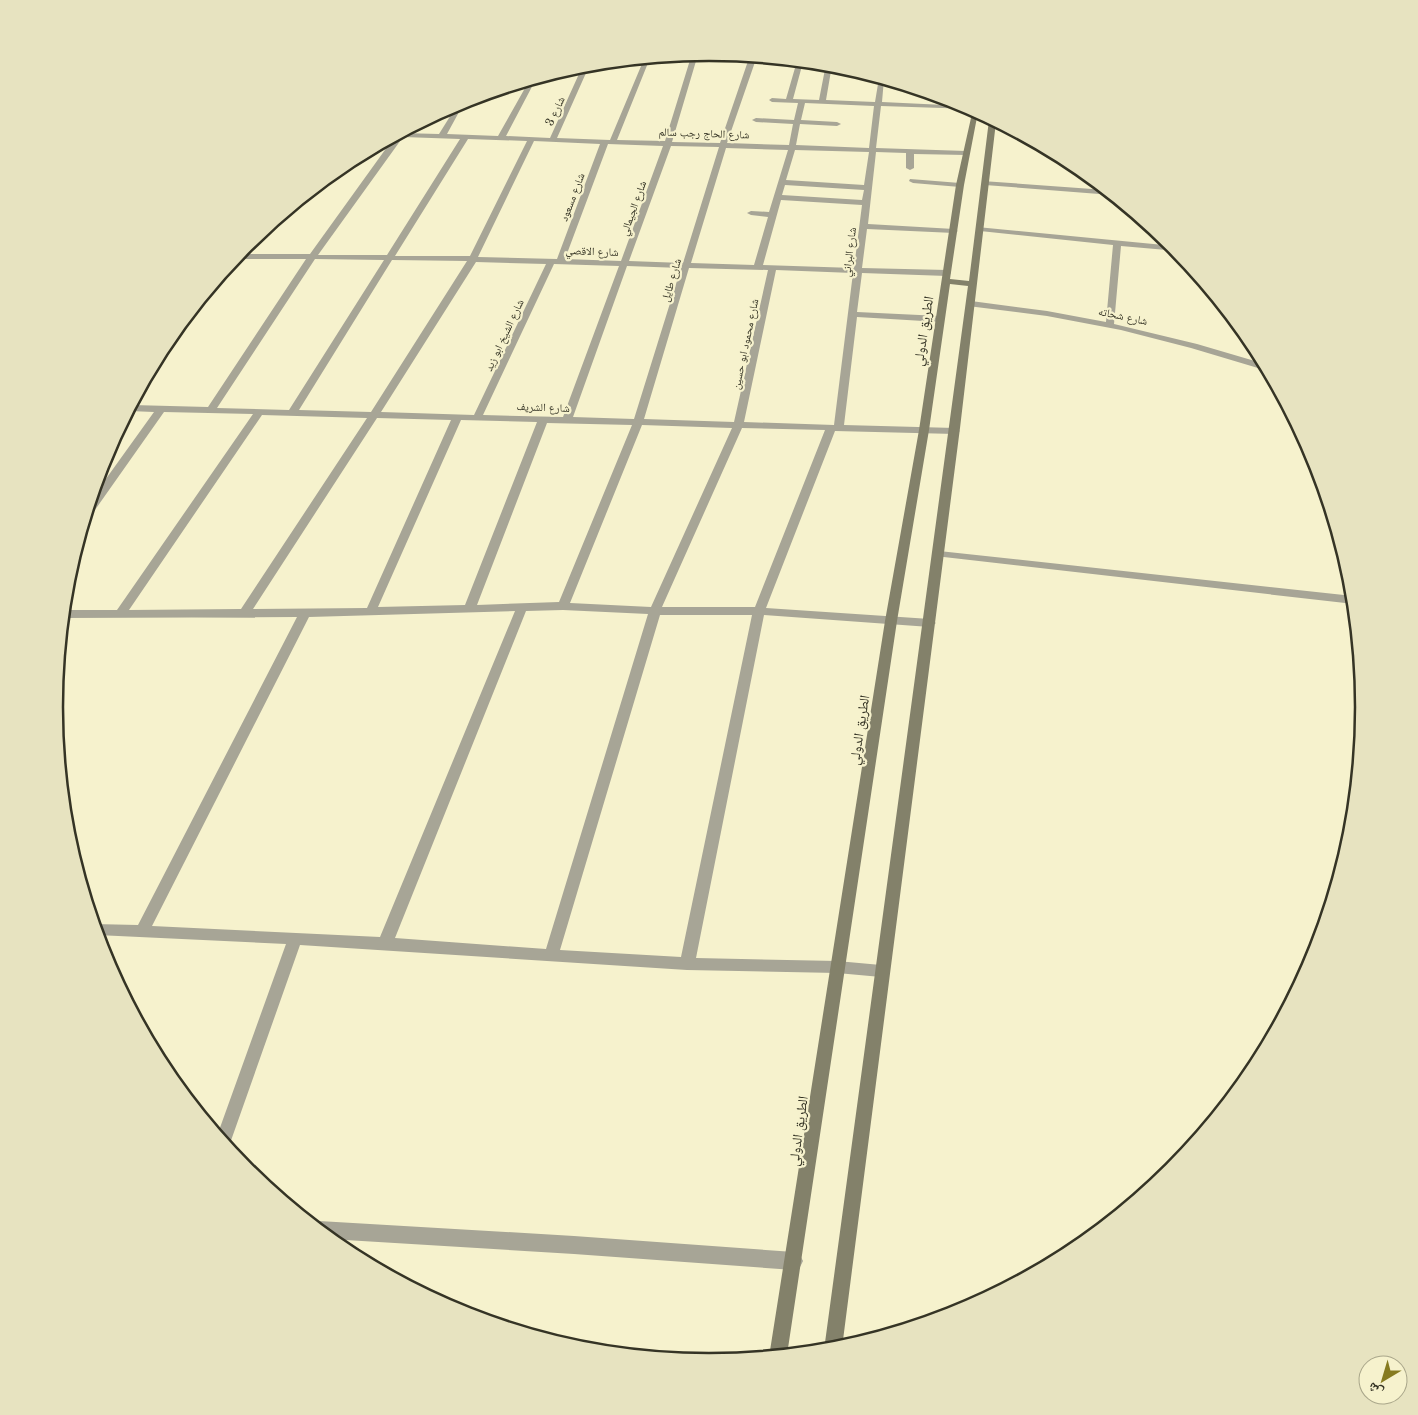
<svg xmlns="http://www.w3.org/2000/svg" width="1418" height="1415" viewBox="0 0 1418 1415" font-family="'Libre Baskerville','Noto Naskh Arabic',serif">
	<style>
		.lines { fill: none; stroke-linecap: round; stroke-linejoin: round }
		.street { fill: #a7a596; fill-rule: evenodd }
		.secondary { fill: #83816a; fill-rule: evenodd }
		.labels { text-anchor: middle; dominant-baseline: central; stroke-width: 4.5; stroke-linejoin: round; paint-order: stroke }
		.far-street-label { font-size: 11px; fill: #353425; stroke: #f6f2cd }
		.street-label { font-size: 14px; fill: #353425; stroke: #f6f2cd }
		.rim { fill: none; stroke: #353425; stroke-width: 2.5 }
	</style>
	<rect width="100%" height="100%" fill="#f6f2cd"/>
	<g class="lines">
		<path class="street" d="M671,56L750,57L783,60L780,62H755L727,143L789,145L793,124L756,122L752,120L756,118L794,120L798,103L772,102L769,100L772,98L786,99L797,61L803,62L793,99L819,100L826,64L832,65L826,100L875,102L879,78L884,79L882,102L966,106L973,109L881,106L876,148L966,151L970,153L966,155L914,154V168L910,170L906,168V153L876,152L868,224L954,229L958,231L954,233L867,229L862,268L947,270L951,273L947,276L862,273L857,312L940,316L944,319L940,322L857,317L844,425L955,428L960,431L955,434L835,431L766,608L930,619L936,623L930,627L764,615L696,958L837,961L881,965L886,967L888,971L886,975L881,977L837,973L687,970L300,945L228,1149L217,1136L286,944L97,935L93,924L138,925L297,617L63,618L64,610H117L253,414L164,412L90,517L85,518L90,501L154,412L129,411L132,405L208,407L306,259H239L160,360H155L165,343L248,242L250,244L243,254H310L395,136L401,133L439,134L459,102L465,101L447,134L498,136L529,81L536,79L506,136L550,138L583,65L590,64L557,138L610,140L644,59L650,58L617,140L665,141L690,60H658L655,58ZM696,61H748L720,143L672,142ZM805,103L874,106L869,148L796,145L800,124L837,126L841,124L837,122L801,120ZM403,137L460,139L387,255H318ZM468,139L527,141L470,256H395ZM534,141L600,144L557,259L478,257ZM608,144L663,146L621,261L565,259ZM671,146L719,147L683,263L629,261ZM726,148L788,150L769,212L751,211L747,213L751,215L768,217L754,265L691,263ZM795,150L869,152L864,185L786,180ZM785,185L864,190L862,200L782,195ZM781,200L862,205L854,268L763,265ZM315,259L384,260L289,410L217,408ZM392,260L467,261L371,412L299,410ZM476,262L546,264L474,415L381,412ZM554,264L619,266L563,417L483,415ZM627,266L681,268L634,419L573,417ZM689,268L768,270L734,422L644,419ZM776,270L853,273L834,425L744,422ZM262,415L367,418L241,609L129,610ZM377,418L451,420L367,608L253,609ZM461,420L537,422L465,605L378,607ZM547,423L632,425L559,602L477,605ZM642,425L732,428L651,607L570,603ZM742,428L825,430L755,607H662ZM563,610L648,614L546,949L395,938L526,611ZM515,611L380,937L152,926L309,617ZM660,615H752L681,957L560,950Z
			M910,179L960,183L964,185L960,187L913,183L909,181Z
			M982,181L1106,190L1112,195L985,185H982Z
			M977,227L1174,246L1178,251L1121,246L1114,324L1197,344L1265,364L1268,371L1191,348L1121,330L1047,316L968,306L967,304L971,301L1047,311L1106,322L1113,245L980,231H977Z
			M939,551L1353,596L1354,604L935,556L933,554L935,552Z
			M319,1221L574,1236L794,1252L800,1255L803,1261L800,1267L794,1270L574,1254L329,1239L312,1225Z"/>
		<path class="secondary" d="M973,109L978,112L964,185L950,279L969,281L989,120L996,122L960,428L842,1348L824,1350L968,286L950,284L929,430L897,621L787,1355L769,1357L885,621L919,430L956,185Z"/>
	</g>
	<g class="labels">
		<g class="far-street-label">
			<text transform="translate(555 111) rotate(-65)">شارع 3</text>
			<text transform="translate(704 133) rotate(2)">شارع الحاج رجب سالم</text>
			<text transform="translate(572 197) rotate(-69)">شارع مسعود</text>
			<text transform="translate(633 208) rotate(-70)">شارع الجيمالي</text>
			<text transform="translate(592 251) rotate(2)">شارع الاقصي</text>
			<text transform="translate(849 252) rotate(-83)">شارع البراني</text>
			<text transform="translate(671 280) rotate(-73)">شارع طايل</text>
			<text transform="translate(1123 316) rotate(12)">شارع شحاته</text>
			<text transform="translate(504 335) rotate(-65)">شارع الشيخ ابو زيد</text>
			<text transform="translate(745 344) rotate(-78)">شارع محمود ابو حسين</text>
			<text transform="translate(543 407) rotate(2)">شارع الشريف</text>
		</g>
		<g class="street-label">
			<text transform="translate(923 331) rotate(-81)">الطريق الدولي</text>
			<text transform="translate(859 730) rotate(-81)">الطريق الدولي</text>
			<text transform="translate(798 1131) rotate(-82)">الطريق الدولي</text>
		</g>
	</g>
	<path d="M0 0H1418V1415H0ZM63 707a646 646 0 1 1 1292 0a646 646 0 1 1-1292 0Z" fill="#e7e3c0" fill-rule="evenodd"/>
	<path class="rim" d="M63 707a646 646 0 1 1 1292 0a646 646 0 1 1-1292 0Z"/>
	<g transform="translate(1383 1380) rotate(218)"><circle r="24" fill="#f6f2cd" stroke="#a9a68a"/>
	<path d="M0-4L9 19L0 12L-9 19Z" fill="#867b20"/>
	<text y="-8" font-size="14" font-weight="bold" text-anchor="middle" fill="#353425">ش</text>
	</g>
</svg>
